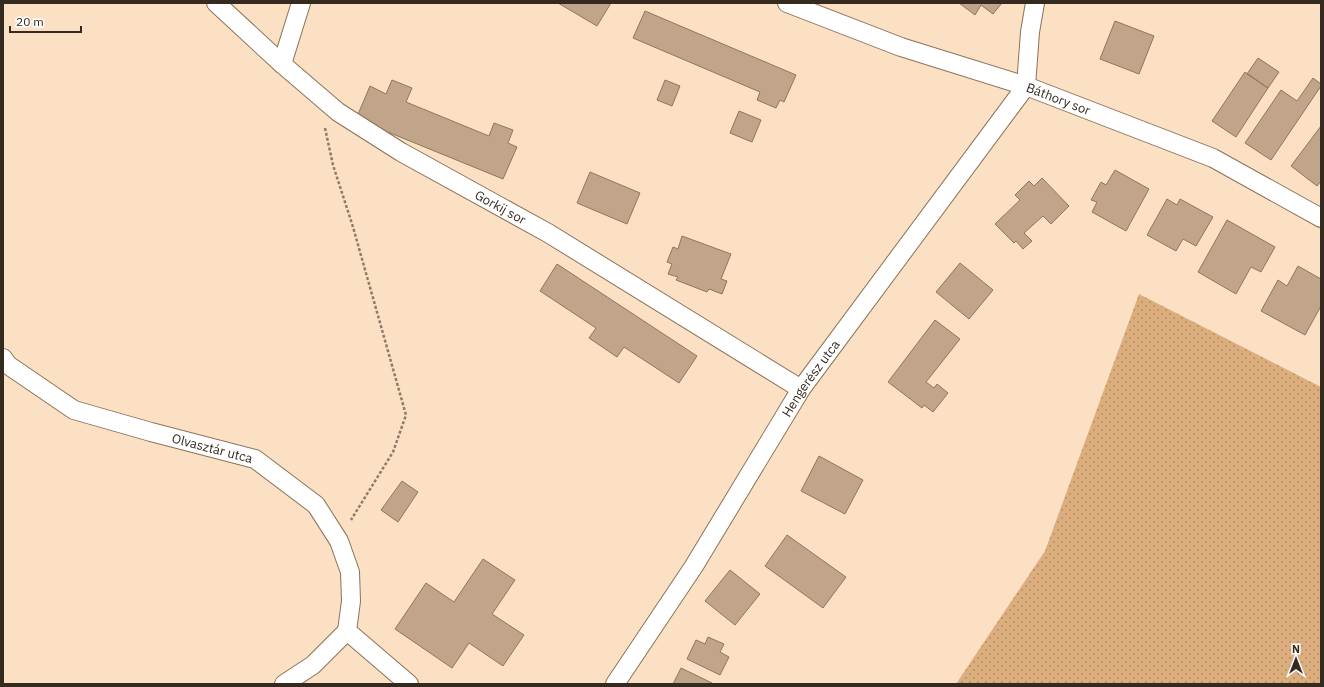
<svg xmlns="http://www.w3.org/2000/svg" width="1324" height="687" viewBox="0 0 1324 687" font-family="'IBM Plex Sans',sans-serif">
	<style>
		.garden { fill: url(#garden-dots) }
		.building { fill: #c0a58a; stroke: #8f765b }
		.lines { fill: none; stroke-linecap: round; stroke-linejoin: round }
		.minor-casing { stroke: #8b7258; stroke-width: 20 }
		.path { stroke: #8e7c69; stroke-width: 2.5; stroke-dasharray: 3 2; stroke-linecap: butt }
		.minor { stroke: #fff; stroke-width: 18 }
		.labels { text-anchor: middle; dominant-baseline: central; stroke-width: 4; stroke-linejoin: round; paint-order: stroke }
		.street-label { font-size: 13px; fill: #342a1f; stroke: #fff }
	</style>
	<defs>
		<pattern id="garden-dots" width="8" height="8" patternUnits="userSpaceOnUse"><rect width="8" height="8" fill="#ddae7d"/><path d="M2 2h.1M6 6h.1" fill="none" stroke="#b48e66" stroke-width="1.8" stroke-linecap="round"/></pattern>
	</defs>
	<rect width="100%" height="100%" fill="#fce0c3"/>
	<path class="garden" d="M1139,294L1321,387V684H956L1045,551Z"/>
	<path class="building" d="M558,3H611L597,26Z
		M959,3H1002L993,14L981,5L975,15Z
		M645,11L796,75L784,102L780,100L776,108L757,100L760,92L633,38Z
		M1115,21L1154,36L1139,74L1100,59Z
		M1258,58L1279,72L1268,88L1247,74Z
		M1245,72L1268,88L1236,137L1212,121Z
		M1313,78L1321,84V86L1271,160L1245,143L1281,90L1297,101Z
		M392,80L412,88L406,102L489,136L494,123L513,130L508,143L517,147L503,179L356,119L370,86L386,94Z
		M665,80L680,86L672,106L657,100Z
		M739,111L761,120L752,142L730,133Z
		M1321,126V181L1317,186L1291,166Z
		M1115,170L1149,189L1126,231L1092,212L1097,202L1091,200L1101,182L1106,185Z
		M590,172L640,193L627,224L577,203Z
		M1042,178L1069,206L1051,224L1043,216L1024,233L1032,241L1023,249L1016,241L1014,243L995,224L1020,200L1015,195L1029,181L1034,186Z
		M1167,199L1177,205L1180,199L1213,217L1196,246L1183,239L1176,251L1147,235Z
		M1227,220L1275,247L1261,272L1251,267L1236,294L1198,272Z
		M682,236L731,254L721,279L727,281L722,294L709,289L707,292L676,280L678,277L668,274L672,264L667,262L673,247L678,249Z
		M960,263L993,290L969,319L936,292Z
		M557,264L697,356L679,383L624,347L617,357L589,338L596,328L540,291Z
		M1298,266L1321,279V306L1305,335L1261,311L1278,280L1287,286Z
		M935,320L960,339L926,382L934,388L937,384L948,393L933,412L924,405L922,408L888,382Z
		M819,456L863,480L845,514L801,491Z
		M402,481L418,492L398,522L381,510Z
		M787,535L846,577L823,608L765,566Z
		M483,559L515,580L492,614L524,635L503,666L469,643L452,668L395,629L426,583L454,602Z
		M730,570L760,594L735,625L705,601Z
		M708,637L724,644L720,652L729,657L720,675L687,659L696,640L705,644Z
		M681,668L712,683L711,684H673Z"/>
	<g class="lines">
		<defs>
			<g id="minor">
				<path id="s1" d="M216,3L282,64L338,112L401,152L548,233L801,389"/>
				<path id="s2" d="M787,3L901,47L1026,86L1213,158L1321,218"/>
				<path d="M282,64L301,3"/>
				<path id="s3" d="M3,358L8,365L74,410L151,432L255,459L316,505L339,541L350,572L351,601L347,631L313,665L284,684"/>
				<path d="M347,631L409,684"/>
				<path id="s4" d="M615,684L694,566L801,389L1026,86L1030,32L1035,3"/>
			</g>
		</defs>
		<use href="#minor" class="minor-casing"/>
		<path class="path" d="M325,128L333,165L353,227L406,415L393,452L351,520"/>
		<use href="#minor" class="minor"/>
	</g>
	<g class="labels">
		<g class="street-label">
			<text stroke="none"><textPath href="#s2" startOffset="288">Báthory sor</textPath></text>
			<text stroke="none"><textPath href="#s1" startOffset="352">Gorkij sor</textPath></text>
			<text stroke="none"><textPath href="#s4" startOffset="363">Hengerész utca</textPath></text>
			<text stroke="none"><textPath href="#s3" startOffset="232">Olvasztár utca</textPath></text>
		</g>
	</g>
	<rect width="1324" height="687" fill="none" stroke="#342a1f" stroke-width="8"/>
	<g transform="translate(1296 659)" stroke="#ffffff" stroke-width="3" paint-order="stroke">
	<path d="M0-3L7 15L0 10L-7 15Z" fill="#342a1f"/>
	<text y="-6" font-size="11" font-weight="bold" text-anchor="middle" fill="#342a1f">N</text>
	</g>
	<path d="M10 26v6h71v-6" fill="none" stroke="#342a1f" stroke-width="2"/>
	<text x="16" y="26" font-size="12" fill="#342a1f" stroke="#ffffff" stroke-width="3" paint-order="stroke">20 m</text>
</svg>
